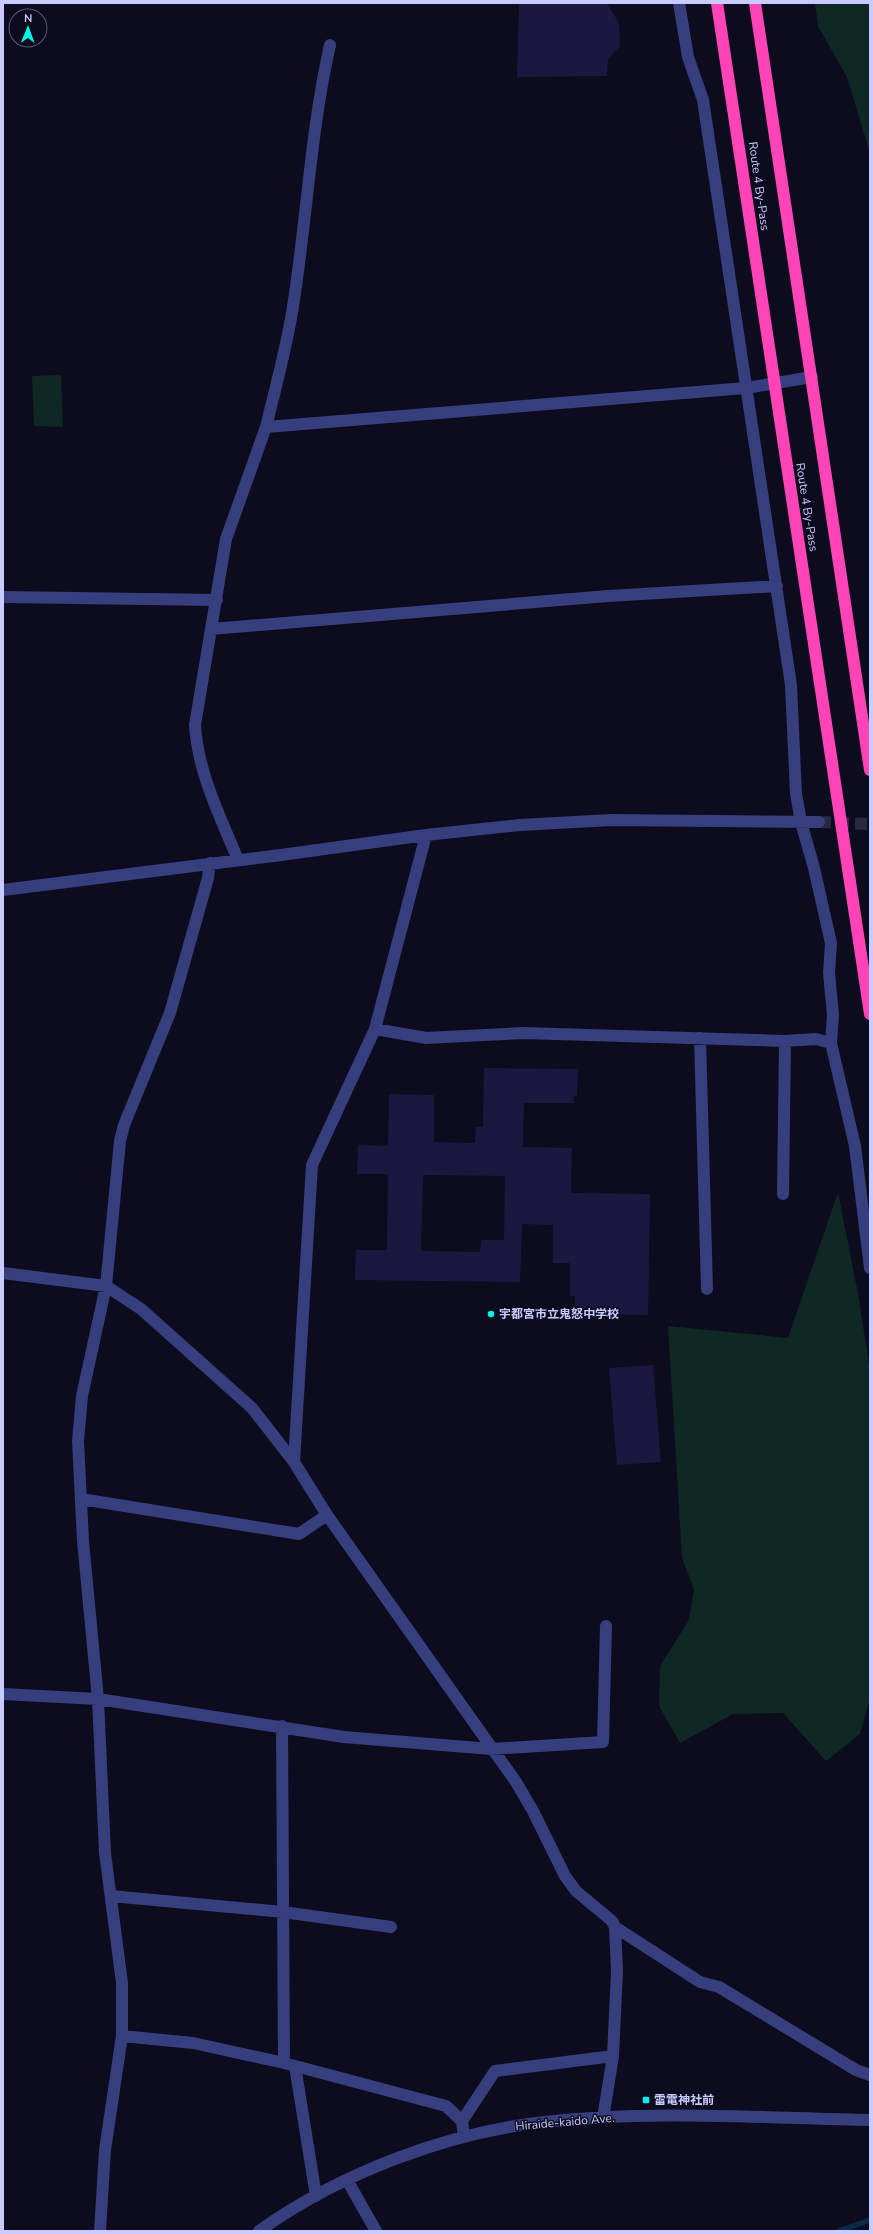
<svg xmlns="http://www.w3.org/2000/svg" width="873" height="2234" viewBox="0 0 873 2234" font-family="'Nunito Sans','Noto Sans JP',sans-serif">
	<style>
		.green { fill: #0f2823 }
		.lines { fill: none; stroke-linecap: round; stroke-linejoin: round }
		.stream { stroke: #0b2942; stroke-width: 5.5 }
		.building { fill: #1a183f; fill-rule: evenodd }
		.minor-tunnel { stroke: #282840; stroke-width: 12; stroke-dasharray: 12 6; stroke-linecap: butt }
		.minor { stroke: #363e7d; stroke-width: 12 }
		.highway { stroke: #ff44b8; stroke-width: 12 }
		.poi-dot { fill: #00f4e9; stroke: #0c0c1e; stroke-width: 1.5 }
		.labels { text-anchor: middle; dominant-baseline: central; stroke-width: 3; stroke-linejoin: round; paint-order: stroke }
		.street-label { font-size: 12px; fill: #c9caff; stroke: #0c0c1e }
		.poi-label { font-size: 12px; font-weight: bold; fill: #c9caff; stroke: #0c0c1e; text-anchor: start }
	</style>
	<rect width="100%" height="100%" fill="#0c0c1e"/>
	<path class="green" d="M815,3H870V153L847,77L818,26Z
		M61,375L63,427L34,426L32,376Z
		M838,1192L859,1299L870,1371V1698L860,1734L826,1761L783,1713L733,1714L680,1743L659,1706L660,1666L689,1620L694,1589L682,1558L668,1326L788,1338Z"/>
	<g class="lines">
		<path class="stream" d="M839,2231L870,2220"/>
	</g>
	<path class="building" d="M519,3H607L619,23L620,46L608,59L607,76L517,77Z
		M484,1068L578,1069L577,1096H574V1103H524L523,1147L572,1148L571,1193L650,1194L648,1315L575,1314V1296H570V1263H553V1225L522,1224L520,1282L355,1280L356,1250H387L388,1174H357L358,1145L388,1146L389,1094L434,1095V1142L475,1143L476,1127H483ZM423,1175L505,1176L504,1240H481L480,1252L421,1251Z
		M653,1365L661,1462L617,1465L609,1368Z"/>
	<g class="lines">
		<path class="minor-tunnel" d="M819,822L870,824"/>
		<path class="minor" d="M679,3L688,57L703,100L791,685L796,794L801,822L814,868L831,943L829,973L833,1015L831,1043L855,1146L870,1268
			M266,427C276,385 288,343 294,300C307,215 311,129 330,45
			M3,597L217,600
			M211,629L608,596L777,586
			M238,860C220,816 198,773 195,725L226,539L266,427L746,388L812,377
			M3,890L281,855L426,835L520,825L611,820L819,822
			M375,1029L426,1038L523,1033L785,1041L816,1039L831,1043
			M700,1038L707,1289
			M783,1194L785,1041
			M3,1273L106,1286L141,1309L252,1408L294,1462L327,1515L516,1782L533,1811L565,1876L576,1891L612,1921L615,1927L617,1971L613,2056L603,2118
			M294,1462L312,1165L375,1029L426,835
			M81,1499L299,1534L327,1515
			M3,1694L98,1699L344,1737L491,1749L603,1742L606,1626
			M282,1726L284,2063
			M111,1896L283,1912L391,1927
			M615,1927L700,1982L719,1987L856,2070L870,2075
			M122,2036L193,2043L284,2063L446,2106L462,2121L464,2137
			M295,2066L316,2196
			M462,2121L495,2071L613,2056
			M347,2180L376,2231
			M100,2231L105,2150L122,2036V1983L105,1853L98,1699L83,1541L78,1441L82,1396L106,1286L120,1141L124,1125L170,1013L208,878L210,863
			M259,2231C339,2174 447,2132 545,2122C652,2110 763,2118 870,2120"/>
		<path class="highway" d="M717,3L870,1014
			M755,3L870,770"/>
	</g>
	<g class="poi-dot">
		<circle cx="491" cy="1314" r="4"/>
		<rect x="642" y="2096" width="8" height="8" rx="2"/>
	</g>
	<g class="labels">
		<g class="street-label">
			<text transform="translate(759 186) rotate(82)">Route 4 By-Pass</text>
			<text transform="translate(807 507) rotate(81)">Route 4 By-Pass</text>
			<text transform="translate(565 2122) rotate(-5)">Hiraide-kaido Ave.</text>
		</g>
		<g class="poi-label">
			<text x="499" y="1314">宇都宮市立鬼怒中学校</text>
			<text x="654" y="2100">雷電神社前</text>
		</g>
	</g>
	<rect width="873" height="2234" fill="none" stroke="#c9caff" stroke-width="8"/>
	<g transform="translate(28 28) rotate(1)"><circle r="19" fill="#0c0c1e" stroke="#585878"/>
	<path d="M0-3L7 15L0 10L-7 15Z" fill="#00f4e9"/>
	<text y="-6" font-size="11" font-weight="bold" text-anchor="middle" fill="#c9caff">N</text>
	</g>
</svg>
